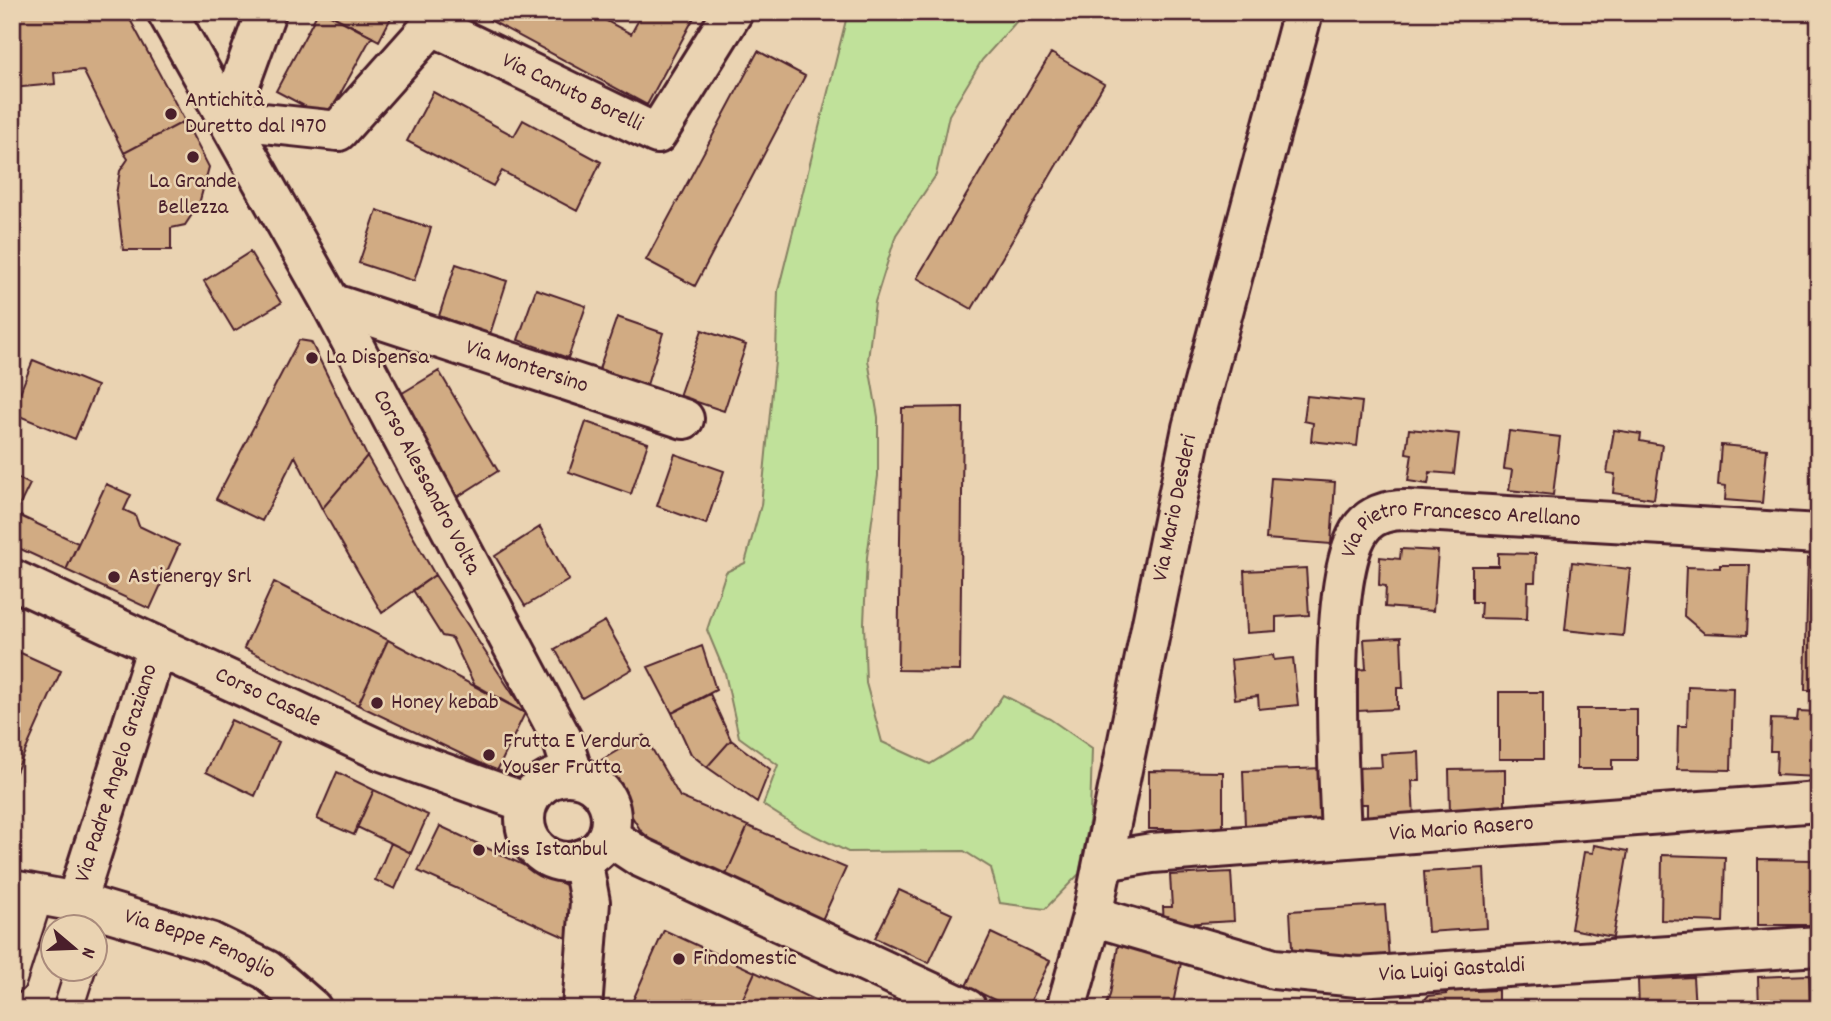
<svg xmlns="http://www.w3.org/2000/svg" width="1831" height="1021" viewBox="0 0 1831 1021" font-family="Dekko,sans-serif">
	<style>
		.green { fill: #c0e19a; stroke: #858062; stroke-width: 2 }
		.building { fill: #d1ab83; stroke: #4a1f2b; stroke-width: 2 }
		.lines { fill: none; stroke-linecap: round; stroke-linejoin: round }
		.pedestrian-casing { stroke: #4a1f2b; stroke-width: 33 }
		.minor-casing { stroke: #4a1f2b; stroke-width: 44 }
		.tertiary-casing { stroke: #4a1f2b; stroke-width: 44 }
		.pedestrian { stroke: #ead3b2; stroke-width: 28 }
		.minor { stroke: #ead3b2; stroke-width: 38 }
		.tertiary { stroke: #ead3b2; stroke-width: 38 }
		.poi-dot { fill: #4a1f2b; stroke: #ead3b2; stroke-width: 2.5 }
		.labels { text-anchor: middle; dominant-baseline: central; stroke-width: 5; stroke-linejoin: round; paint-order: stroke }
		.street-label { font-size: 23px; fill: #4a1f2b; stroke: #ead3b2 }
		.poi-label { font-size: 23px; fill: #4a1f2b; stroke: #ead3b2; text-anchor: start }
	</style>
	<rect width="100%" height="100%" fill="#ead3b2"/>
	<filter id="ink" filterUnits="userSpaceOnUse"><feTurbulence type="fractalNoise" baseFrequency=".0143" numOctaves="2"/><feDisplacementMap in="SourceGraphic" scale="14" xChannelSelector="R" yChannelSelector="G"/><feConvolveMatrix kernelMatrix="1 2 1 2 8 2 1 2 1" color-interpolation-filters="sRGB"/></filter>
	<g filter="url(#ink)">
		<path class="green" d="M848,12H1025L982,60L949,115L936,175L896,235L875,302L868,360L878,417V476L867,557L864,623L866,683L882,742L930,764L974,737L1003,695L1050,719L1092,748L1090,817L1079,874L1045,909L1000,903L991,868L964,851L848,852L799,828L763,805L778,765L739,737L725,673L707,630L726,572L745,563L761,505L776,351L778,291Z"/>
		<path class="building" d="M12,12H126L185,121L124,153L83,70L54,73L55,84L12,88Z
			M318,12H325L372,36L327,118L276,91Z
			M325,12H394L379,41Z
			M475,12H590L631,34L643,12H697L647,105Z
			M758,51L805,76L695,286L646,260Z
			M1051,53L1104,84L972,309L917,278Z
			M433,92L514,136L523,120L601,162L577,211L502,171L493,186L407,141Z
			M185,121L209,167L199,204L185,225L171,228V250H123L116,194L120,171L128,159L124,153Z
			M377,210L431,228L414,281L359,263Z
			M250,252L281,303L234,331L204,281Z
			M456,264L507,281L490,334L439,316Z
			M536,289L586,306L568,358L518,340Z
			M617,317L663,333L647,385L599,369Z
			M702,330L746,345L724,411L679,396Z
			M299,340L311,342L367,456L322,509L295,456L262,521L216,499Z
			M33,360L97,386L75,439L12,413Z
			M439,371L498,471L454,499L394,398Z
			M1307,396L1362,402L1357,446L1311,441L1313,423L1304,421Z
			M963,407L960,671L898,670L902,408Z
			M586,422L648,443L631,494L569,472Z
			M1409,429L1459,434L1454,474L1430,472L1428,484L1408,481L1412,454L1406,453Z
			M1614,430L1641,434L1640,441L1662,445L1654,499L1613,493L1615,474L1607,473Z
			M1509,431L1560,437L1553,495L1509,490L1512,470L1504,469Z
			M1721,445L1767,449L1762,503L1725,500L1726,486L1718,485Z
			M675,454L724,471L706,524L657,506Z
			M367,456L435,575L382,613L322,509Z
			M12,475L30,484L12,521Z
			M1271,478L1335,482L1331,544L1266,539Z
			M106,484L131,495L124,510L135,515L139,526L179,545L150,609L66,570Z
			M16,514L78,543L66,570L12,545V521Z
			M540,527L569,580L525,606L495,556Z
			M1401,549L1438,551L1433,611L1385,607L1386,586L1379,585L1380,557L1400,559Z
			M1498,553L1536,554L1535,582H1528L1527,619L1480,618L1481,602H1472V566H1498Z
			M1808,558H1819V690H1805Z
			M1572,562L1630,569L1623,636L1565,630Z
			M1720,565H1750L1747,635L1704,633L1684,616L1686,567L1720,568Z
			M1306,568L1309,615L1276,617V631L1247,633L1244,571Z
			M435,575L525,713L474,684L452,638L442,636L413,590Z
			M274,582L388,640L358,705L244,648Z
			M605,621L632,669L582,698L555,649Z
			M1401,637L1403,688H1397V709L1358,711L1357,670L1366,669L1364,639Z
			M388,640L525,713L497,771L358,705Z
			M702,646L716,690L672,713L648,667Z
			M12,649L61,671L12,781Z
			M1273,655L1274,660L1293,658L1298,705L1259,709L1258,696L1235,699L1231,660Z
			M1688,686L1733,688L1731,770L1677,769L1678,726H1687Z
			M1499,692H1543V759H1499Z
			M710,694L731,740L707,767L691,754L672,713Z
			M1577,709H1637V760H1612V769H1577Z
			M1798,711L1819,712V777L1776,775L1777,751H1770L1771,719L1797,720Z
			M231,720L279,742L255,796L206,772Z
			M644,735L680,797L748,826L725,877L655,843L641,831L598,762Z
			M731,740L770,769L757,802L707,767Z
			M1419,752L1420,781H1412L1414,817L1367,819V804H1358L1356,768L1382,767L1381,754Z
			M1324,768L1327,823L1245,826L1243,771Z
			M1505,769V814L1450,815L1449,770Z
			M1149,771L1223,772V829H1149Z
			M337,772L374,790L354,835L317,819Z
			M374,790L428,815L411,853L357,827Z
			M440,826L583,893L571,940L418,871Z
			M748,826L846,868L822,920L725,877Z
			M391,843L411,853L395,889L375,880Z
			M1594,845L1628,851L1613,937L1571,929L1584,852L1593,853Z
			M1662,855L1725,857L1723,922L1661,920Z
			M1758,859L1812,860V925H1758Z
			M1484,868L1487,928L1428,932L1424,872Z
			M1231,872L1234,921L1164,925L1163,907H1172L1170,875Z
			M899,890L952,914L929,963L875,938Z
			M1385,905L1389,960L1293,967L1290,911Z
			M664,930L755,972L738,1009H697L683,1003L680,1009H629Z
			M991,933L1050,961L1027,1009H1013L966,986Z
			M1119,940L1182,958L1172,1009H1104L1110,995Z
			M755,972L827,1006L826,1009H738Z
			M1809,975L1810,1009H1759L1758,977Z
			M1693,977L1695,1009H1639L1638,980Z
			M1475,985V991L1498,990V1009H1417L1428,996L1446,994L1445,987Z"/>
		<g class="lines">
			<defs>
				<path id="pedestrian" d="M12,979L39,894
					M68,1009L81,968"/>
				<g id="minor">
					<path d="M266,12L227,119L338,131L444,12"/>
					<path id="s1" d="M435,27L657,134L733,12"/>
					<path id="s2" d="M331,303L684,419"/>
					<path id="s3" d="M1341,838C1339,773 1325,572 1363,526C1374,513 1390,510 1406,510L1819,534"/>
					<path id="s4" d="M1104,861L1152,853L1819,802"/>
					<path id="s5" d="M12,890L76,902L210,942L267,970L312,1009"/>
					<path id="s6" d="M76,902L157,647"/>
					<path id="s7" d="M1092,916L1274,969L1358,977L1819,946"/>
					<path d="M582,1009L590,902L582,859"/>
					<path id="s8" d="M1066,1009L1092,916L1192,428L1303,12"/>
				</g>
				<g id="tertiary">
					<path id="s9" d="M167,12L331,303L562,739L574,776"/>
					<path id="s10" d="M12,579L382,751L527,803"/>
					<circle cx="568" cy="819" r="43"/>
					<path d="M608,836L640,857L967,1009"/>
				</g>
			</defs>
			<use href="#pedestrian" class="pedestrian-casing"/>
			<use href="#minor" class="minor-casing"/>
			<use href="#tertiary" class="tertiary-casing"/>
			<use href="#pedestrian" class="pedestrian"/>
			<use href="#minor" class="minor"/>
			<use href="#tertiary" class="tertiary"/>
		</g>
	</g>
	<g class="poi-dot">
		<circle cx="171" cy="114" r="7"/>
		<circle cx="193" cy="157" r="7"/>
		<circle cx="312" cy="358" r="7"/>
		<circle cx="114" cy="577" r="7"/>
		<circle cx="377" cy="703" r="7"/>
		<circle cx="489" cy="755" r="7"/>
		<circle cx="479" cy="850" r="7"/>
		<circle cx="679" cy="959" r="7"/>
	</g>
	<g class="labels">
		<g class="street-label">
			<text stroke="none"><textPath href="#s1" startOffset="152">Via Canuto Borelli</textPath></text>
			<text stroke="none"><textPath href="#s2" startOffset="206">Via Montersino</textPath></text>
			<text stroke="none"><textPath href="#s9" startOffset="537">Corso Alessandro Volta</textPath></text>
			<text stroke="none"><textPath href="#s8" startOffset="513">Via Mario Desderi</textPath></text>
			<text stroke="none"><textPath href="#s3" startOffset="410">Via Pietro Francesco Arellano</textPath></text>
			<text stroke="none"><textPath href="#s10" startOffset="282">Corso Casale</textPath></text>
			<text stroke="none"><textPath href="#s6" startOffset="135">Via Padre Angelo Graziano</textPath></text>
			<text stroke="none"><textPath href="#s4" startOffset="359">Via Mario Rasero</textPath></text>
			<text stroke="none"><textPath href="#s5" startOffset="196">Via Beppe Fenoglio</textPath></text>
			<text stroke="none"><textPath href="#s7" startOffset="368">Via Luigi Gastaldi</textPath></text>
		</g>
		<g class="poi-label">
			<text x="185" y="101">Antichità<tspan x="185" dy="26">Duretto dal 1970</tspan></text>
			<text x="193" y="182" text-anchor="middle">La Grande<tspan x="193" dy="26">Bellezza</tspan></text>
			<text x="326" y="358">La Dispensa</text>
			<text x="128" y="577">Astienergy Srl</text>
			<text x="391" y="703">Honey kebab</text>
			<text x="503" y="742">Frutta E Verdura<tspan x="503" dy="26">Youser Frutta</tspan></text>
			<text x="493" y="850">Miss Istanbul</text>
			<text x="693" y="959">Findomestic</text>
		</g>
	</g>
	<rect width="1831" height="1021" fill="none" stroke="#ead3b2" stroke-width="42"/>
	<rect x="21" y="21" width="1789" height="979" fill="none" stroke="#4a1f2b" stroke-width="2.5" filter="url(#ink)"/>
	<g transform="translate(74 948) rotate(109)"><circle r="33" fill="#ead3b2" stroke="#aa8b7c" stroke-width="2"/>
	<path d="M0-5L12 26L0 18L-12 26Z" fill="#4a1f2b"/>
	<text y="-10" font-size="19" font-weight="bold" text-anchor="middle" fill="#4a1f2b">N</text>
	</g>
</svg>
